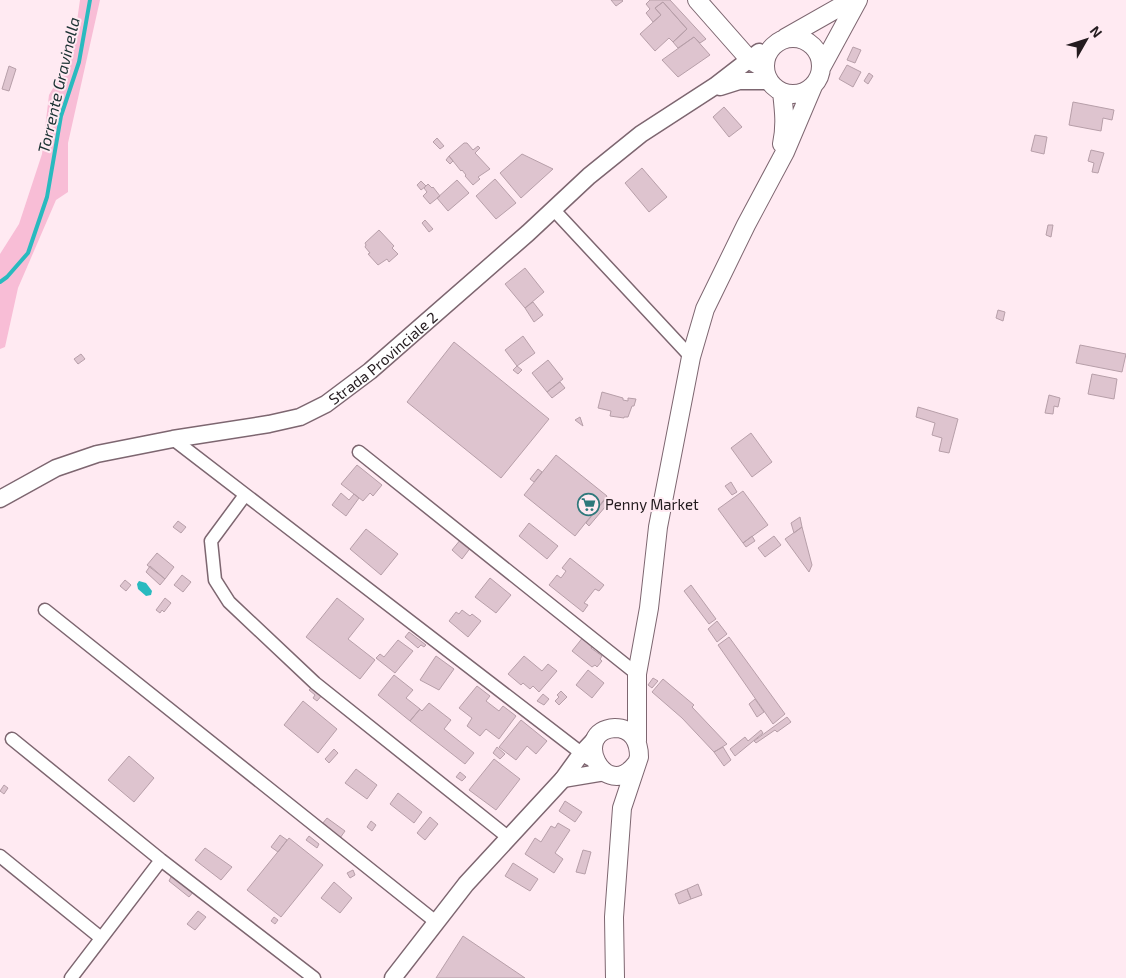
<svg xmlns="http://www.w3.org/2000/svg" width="1126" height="978" viewBox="0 0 1126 978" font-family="'Exo 2',sans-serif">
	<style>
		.green { fill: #f8bdd6 }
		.water { fill: #29babf }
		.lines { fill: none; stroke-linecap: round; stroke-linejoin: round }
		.stream { stroke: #29babf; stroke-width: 4 }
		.building { fill: #dec4cf; stroke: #b79fa9 }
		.minor-casing { stroke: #7d6670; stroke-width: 15 }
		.tertiary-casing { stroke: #7d6670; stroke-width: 19 }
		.secondary-casing { stroke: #7d6670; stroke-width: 20 }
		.minor { stroke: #fff; stroke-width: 12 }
		.tertiary { stroke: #fff; stroke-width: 16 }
		.secondary { stroke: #fff; stroke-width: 18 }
		.labels { text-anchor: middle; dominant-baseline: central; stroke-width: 4; stroke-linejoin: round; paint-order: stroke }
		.street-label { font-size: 15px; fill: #241b1f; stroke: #ffeaf2 }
		.poi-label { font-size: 15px; fill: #241b1f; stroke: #ffeaf2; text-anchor: start }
		.water-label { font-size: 16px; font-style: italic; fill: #1b3233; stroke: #ffeaf2 }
	</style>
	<rect width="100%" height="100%" fill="#ffeaf2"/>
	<path class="green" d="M80,0H100L68,143V192L56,200L18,288L5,347L0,349V254L19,224L42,154L49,95L72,56Z"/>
	<path class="water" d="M139,581L146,583L152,591L151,595L146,596L138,589L137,584Z"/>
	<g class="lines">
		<path class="stream" d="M0,282L7,277L28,253L47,197L61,116L79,62L90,0"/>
	</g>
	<path class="building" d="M611,0H622L623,1L616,6Z
		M650,0H670L706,39L700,43L694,37L678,48L673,42L687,29L663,2L655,8L661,15L653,22L646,13L650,9L646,4Z
		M663,2L687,29L673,42L669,38L655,51L640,34L661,15L655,8Z
		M694,37L710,55L678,77L662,60Z
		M853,47L861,50L855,63L847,60Z
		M847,65L861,72L853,87L839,79Z
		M9,66L16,69L9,91L2,89Z
		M869,73L873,76L868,84L864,81Z
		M1073,102L1114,110L1112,120L1103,118L1101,131L1069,125Z
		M724,107L742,127L729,137L713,117Z
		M1035,135L1047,137L1044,154L1031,151Z
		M437,138L444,146L440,149L433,142Z
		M464,143H467L473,150L478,146L480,148L475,153L490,169L478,177L480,179L473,185L465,176L466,175L462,170L461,171L449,156Z
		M1091,150L1104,153L1098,173L1092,172L1094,163L1088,161Z
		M522,154L553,169L521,198L500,173Z
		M449,156L453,161L450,164L446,160Z
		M642,168L667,197L649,212L625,183Z
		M495,179L516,203L496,219L476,196Z
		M457,180L469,193L448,211L437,198Z
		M421,181L426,186L421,190L417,185Z
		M428,184L432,188L433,187L440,196L430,204L423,196L427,192L424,188Z
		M425,220L433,229L429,232L422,223Z
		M1048,225H1053L1051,237L1046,235Z
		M379,230L394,246L392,248L398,254L389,262L387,259L378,265L368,254L370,253L365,247L366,245L365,243Z
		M525,268L544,292L525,308L505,284Z
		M533,302L543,315L534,322L525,308Z
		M998,310L1005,312L1003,321L996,318Z
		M523,336L535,353L517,366L505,350Z
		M454,342L549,419L501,478L407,402Z
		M1080,345L1126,354L1122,372L1076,363Z
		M81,354L85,359L78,364L74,359Z
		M548,360L563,379L547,392L532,373Z
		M517,366L522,370L518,374L513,370Z
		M1092,374L1117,379L1114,399L1088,394Z
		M560,382L565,388L552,398L547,392Z
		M602,392L623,398V400L628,401V398L636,399L634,406H632L628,417H624V418L610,416L611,411L598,408Z
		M1049,395L1060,398L1058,407L1054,406L1053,414L1045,413Z
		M918,407L958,419L949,453L939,451L942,438L932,435L935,423L916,417Z
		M580,417L583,426L575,420Z
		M751,433L772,462L752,477L731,448Z
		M556,455L607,496L575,536L524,495Z
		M357,465L382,485L373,496L370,493L363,501L341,484Z
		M538,469L542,472L534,482L530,479Z
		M731,482L737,492L732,495L725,486Z
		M743,491L768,525L743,543L718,509Z
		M341,493L349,500L354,494L359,498L346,516L332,505Z
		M607,497L611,500L589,526L586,523Z
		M800,517L802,527L794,533L791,523Z
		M178,521L186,527L181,533L173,527Z
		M529,523L558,546L547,559L519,536Z
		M802,527L812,565L809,572L785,539Z
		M366,529L398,554L381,575L350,549Z
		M752,536L755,541L746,547L743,543Z
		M774,536L781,545L765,557L758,548Z
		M461,539L471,547L462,559L452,550Z
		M157,553L174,567L165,579L147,565Z
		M570,558L604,585L599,591L595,589L584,603L588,605L583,612L549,585L557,575L561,578L566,571L562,568Z
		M150,566L165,579L160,585L146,572Z
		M182,575L191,582L183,592L174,585Z
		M490,578L511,595L496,613L475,597Z
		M125,580L131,585L126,591L120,586Z
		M691,585L716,619L709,624L684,591Z
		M165,598L171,603L164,612L162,610L160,613L156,610Z
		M337,598L364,619L348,639L375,660L360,679L306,637Z
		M462,610L470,616L472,614L481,621L468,637L449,621L456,612L459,614Z
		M717,621L727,634L717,642L708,629Z
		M409,632L426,645L424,647L421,645L418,648L405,637Z
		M584,636L593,645L591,648L602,656L600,659L602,661L597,667L595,665L592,667L572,651Z
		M729,637L785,714L773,724L718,645Z
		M398,640L413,651L395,673L376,658L380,654L384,657Z
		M436,656L454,669L439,690L420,680Z
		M524,656L542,671L548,664L557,671L539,692L533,686L530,689L523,683L521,685L508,674Z
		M588,670L604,683L592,698L576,685Z
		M394,675L413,690L406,698L420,709L410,721L378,695Z
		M653,678L658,681L652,688L648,685Z
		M663,679L694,705L692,707L727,744L714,752L682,718L652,692Z
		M313,686L323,694L317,701L313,698L315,695L309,690Z
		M477,686L490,696L486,701L499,711L503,706L516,716L499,739L486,729L480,736L467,726L472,718L459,708Z
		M561,691L567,697L559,705L555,701L559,697L557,695Z
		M543,694L549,699L544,705L537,701Z
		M755,699L764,712L757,717L749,704Z
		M303,701L337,729L318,753L284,725Z
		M429,703L451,720L444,729L474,753L465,764L410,721L420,709L422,711Z
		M787,717L791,722L777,732L775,730L756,743L754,741Z
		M521,720L547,741L536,754L527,746L516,760L499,747Z
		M761,730L763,733L735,756L730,749L745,737L748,741Z
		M497,747L505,754L500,759L493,753Z
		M723,747L731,760L724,766L714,752Z
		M334,749L338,753L329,763L325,759Z
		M129,756L154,778L134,802L108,780Z
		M494,759L520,779L496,810L469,790Z
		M356,769L377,785L367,799L345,783Z
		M460,772L466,777L462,781L456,777Z
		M4,785L8,788L4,794L0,791Z
		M398,793L422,812L414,823L390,804Z
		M565,801L582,812L575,822L559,811Z
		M430,817L438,824L425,840L417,833Z
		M327,818L345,831L340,838L322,824Z
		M371,821L376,825L372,831L367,827Z
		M558,823L570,830L555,853L563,859L554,873L525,854L535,838L541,842L551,826L555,828Z
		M280,835L287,840L278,852L271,847Z
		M309,836L319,844L317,848L306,840Z
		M289,838L323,865L281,917L247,890Z
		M205,848L232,867L221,880L195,860Z
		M583,850L591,852L585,874L576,872Z
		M513,863L538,879L530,891L505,876Z
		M353,870L355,875L350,878L347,873Z
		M172,875L194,891L189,897L169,881Z
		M334,882L352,898L340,913L321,898Z
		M698,884L702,895L691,899L687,889Z
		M687,889L691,899L679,904L675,894Z
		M198,911L206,917L195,930L187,924Z
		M274,917L278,920L275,924L271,921Z
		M463,936L525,978H436Z"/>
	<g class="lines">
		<defs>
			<path id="minor" d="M553,209L691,357
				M173,439L589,759
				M359,452L637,674
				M245,495L211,541L215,580L229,602L315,683L509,838
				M45,610L436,922
				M12,739L161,860L314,978
				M0,856L101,938
				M71,978L161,860"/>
			<g id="tertiary">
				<path d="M720,87L739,81H769"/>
				<path id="s1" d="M0,499L56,468L97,454L173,439L269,424L300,417L326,404L370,371L528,233L589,176L641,134L715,86L759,52"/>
				<path d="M563,779L605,772"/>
				<path d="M393,978L466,884L563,779L581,754L597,737"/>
			</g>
			<path id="secondary" d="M697,0L749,59L765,69
				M765 66a28 28 0 1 1 56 0a28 28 0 1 1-56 0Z
				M785,38L852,0
				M821,68L858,0
				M782,144C786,126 784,110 782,92
				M637,741V674L649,608L658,527L691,357L705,309L746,225L785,152L813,86
				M615,978L614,917L622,808L639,757C639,742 632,728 615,728C569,731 605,804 636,764"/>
		</defs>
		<use href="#minor" class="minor-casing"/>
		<use href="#tertiary" class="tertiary-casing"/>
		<use href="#secondary" class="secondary-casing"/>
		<use href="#minor" class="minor"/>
		<use href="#tertiary" class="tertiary"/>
		<use href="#secondary" class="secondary"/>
	</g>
	<defs>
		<symbol id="supermarket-ring" viewBox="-11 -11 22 22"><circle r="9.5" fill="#ffeaf2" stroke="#2e787b" stroke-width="1.5"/><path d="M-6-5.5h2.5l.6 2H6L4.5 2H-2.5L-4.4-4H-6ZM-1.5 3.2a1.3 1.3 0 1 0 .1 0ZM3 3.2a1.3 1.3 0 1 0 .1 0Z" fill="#2e787b"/></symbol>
	</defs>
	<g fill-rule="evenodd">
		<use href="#supermarket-ring" x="576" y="492" width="25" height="25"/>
	</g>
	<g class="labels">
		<g class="street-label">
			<text stroke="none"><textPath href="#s1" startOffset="416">Strada Provinciale 2</textPath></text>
		</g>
		<g class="poi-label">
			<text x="605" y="504">Penny Market</text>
		</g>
		<g class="water-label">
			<text transform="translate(58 85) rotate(-77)">Torrente Gravinella</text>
		</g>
	</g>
	<g transform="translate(1086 40) rotate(51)" stroke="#ffeaf2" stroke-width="4" paint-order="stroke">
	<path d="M0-4L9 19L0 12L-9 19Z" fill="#241b1f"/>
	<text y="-8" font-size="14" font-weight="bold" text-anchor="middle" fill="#241b1f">N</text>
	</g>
</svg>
